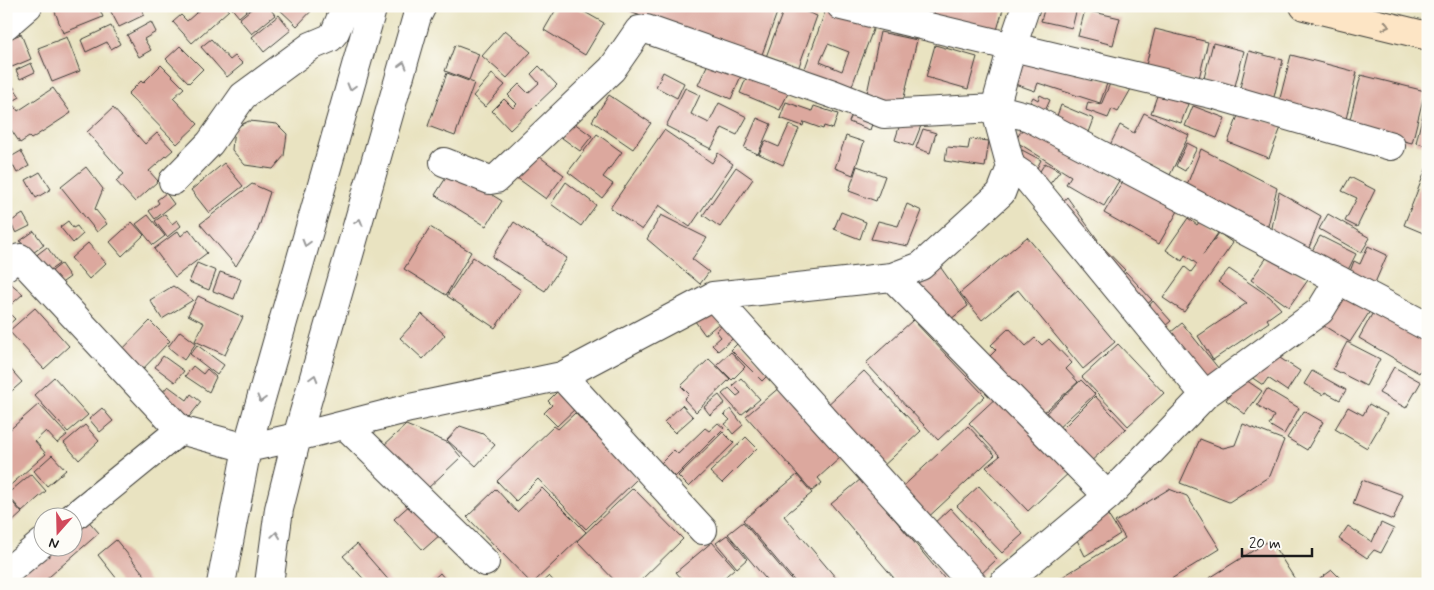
<svg xmlns="http://www.w3.org/2000/svg" width="1434" height="590" viewBox="0 0 1434 590" font-family="Mynerve,sans-serif">
	<style>
		.building { fill: #dca89e; fill-rule: evenodd }
		.lines { fill: none; stroke-linecap: round; stroke-linejoin: round }
		.street-casing { stroke: #3b3a35; stroke-width: 30 }
		.secondary-casing { stroke: #3b3a35; stroke-width: 30 }
		.street { stroke: #fff; stroke-width: 28 }
		.secondary { stroke: #fde5c5; stroke-width: 28 }
		.oneway { stroke: #988b79 }
		.oneway2 { stroke: #999 }
	</style>
	<rect width="100%" height="100%" fill="#fdfcf7"/>
	<filter id="ink" filterUnits="userSpaceOnUse"><feTurbulence type="fractalNoise" baseFrequency=".02" numOctaves="2"/><feDisplacementMap in="SourceGraphic" scale="10" xChannelSelector="R" yChannelSelector="G"/><feConvolveMatrix kernelMatrix="1 2 1 2 8 2 1 2 1" color-interpolation-filters="sRGB"/></filter>
	<filter id="wash" filterUnits="userSpaceOnUse"><feTurbulence type="fractalNoise" baseFrequency=".0096" numOctaves="4" result="noise"/><feDisplacementMap in="SourceGraphic" scale="20" xChannelSelector="R" yChannelSelector="G"/><feGaussianBlur stdDeviation="1.12" result="paint"/><feColorMatrix in="noise" values="0 0 0 0 0 0 0 0 0 0 0 0 0 0 0 0 0 1.4 0 .05"/><feComposite in="paint" operator="in"/></filter>
	<g filter="url(#wash)">
		<rect width="100%" height="100%" fill="#e9e3c1"/>
		<g id="blocks">
			<path class="building" d="M61,6H98L103,17L63,33L54,9Z
				M113,6H140L144,15L119,27L109,8Z
				M204,6H225L229,10L192,43L173,22L181,15L187,21Z
				M230,6H252L239,17Z
				M255,6H268L275,15L252,34L239,19Z
				M276,6H316L297,26Z
				M558,6H574L604,23L585,55L544,30Z
				M632,6H768L778,10L760,60L630,12Z
				M785,6H791L817,16L798,69L766,57Z
				M930,6H1004L995,37L927,17Z
				M1045,6H1071L1077,8L1072,28L1041,21Z
				M826,9L874,27L850,91L803,74ZM828,44L849,52L842,71L820,62Z
				M1085,10L1120,18L1113,45L1078,36Z
				M279,15L291,30L264,52L252,37Z
				M151,22L156,32L144,39L151,50L139,57L127,35Z
				M111,26L120,44L111,49L107,42L86,52L81,40Z
				M1155,29L1208,42L1198,82L1145,69Z
				M505,30L531,52L507,78L482,56Z
				M880,32L917,40L902,106L866,98Z
				M21,34L31,59L12,67L6,54V40Z
				M67,37L80,71L52,82L38,48Z
				M211,39L230,60L235,56L243,64L227,77L201,47Z
				M1213,43L1244,51L1234,90L1203,82Z
				M455,45L479,54L469,80L445,71Z
				M935,45L977,57L968,89L926,77Z
				M180,46L203,69L189,83L166,59Z
				M1249,51L1283,60L1273,101L1239,92Z
				M1021,53L1108,81L1100,103L1038,83L1035,91L1012,83Z
				M712,55L744,69L731,99L698,85Z
				M1291,55L1357,72L1346,119L1279,102Z
				M31,63L35,72L20,79L16,70Z
				M161,65L184,88L173,98L198,124L177,144L128,94L141,81L143,83Z
				M539,66L557,85L510,130L492,111L504,99L513,108L517,104L508,95L519,84L528,93L539,83L531,74Z
				M749,71L790,89L780,110L740,93Z
				M663,72L684,83L677,98L656,87Z
				M447,73L474,83L455,136L428,126Z
				M492,74L505,85L485,107L473,96Z
				M1361,75L1425,91L1412,143L1348,127Z
				M1111,81L1131,89L1118,112L1112,109L1108,118L1086,110L1088,102L1101,105Z
				M13,86L20,97L6,105V90Z
				M53,88L71,113L31,139L29,137L20,143L6,122V112L15,106L18,111Z
				M685,88L700,95L691,114L709,123L719,103L747,117L737,135L722,128L711,149L666,126Z
				M1158,93L1188,104L1181,123L1151,113Z
				M609,95L651,123L633,149L592,121Z
				M1040,95L1050,100L1045,111L1030,103L1033,97L1038,100Z
				M1427,96H1428V146L1416,143Z
				M786,102L812,111L814,106L838,114L833,129L824,126L823,129L804,122L803,126L780,118Z
				M1061,105L1094,119L1088,135L1055,121Z
				M1193,106L1225,118L1217,138L1185,126Z
				M855,107L875,115L870,130L849,122Z
				M113,108L145,144L157,133L173,150L149,171L158,181L135,202L116,181L124,174L87,132Z
				M1144,113L1189,135L1170,175L1110,145L1120,125L1134,133Z
				M1239,113L1282,125L1269,158L1228,142Z
				M566,117L592,136L580,151L554,132Z
				M757,118L771,124L758,154L744,148Z
				M902,118H924L913,146L895,140Z
				M249,121L277,124L287,134L284,156L273,169L245,165L232,150L234,128Z
				M789,125L799,129L783,165L759,154L765,141L779,147Z
				M1025,125L1120,179L1104,206L1066,184L1071,176L1015,141Z
				M923,129L936,133L930,153L916,148Z
				M664,130L712,163L718,153L733,164L690,227L659,205L642,230L610,208Z
				M597,134L622,152L603,177L613,184L602,198L568,172Z
				M846,136L864,142L853,175L835,168Z
				M970,139L989,141L985,167L945,161L947,147L968,149Z
				M1187,143L1197,148L1185,171L1176,166Z
				M1201,149L1277,188L1267,230L1185,190Z
				M1022,150L1041,160L1033,176L1014,167Z
				M21,151L29,166L17,173L9,158Z
				M532,151L564,175L546,199L513,175Z
				M224,163L243,186L209,213L191,190Z
				M1045,163L1060,171L1045,190L1034,181Z
				M1428,164V235L1404,225Z
				M857,166L885,176L876,201L849,191Z
				M86,167L103,189L95,209L107,224L97,232L61,187Z
				M736,167L753,179L720,227L703,215Z
				M451,170L502,201L486,226L435,195Z
				M40,172L51,189L36,198L26,180Z
				M1350,177L1375,190L1357,227L1345,221L1357,198L1342,191Z
				M1124,179L1178,211L1159,244L1104,213Z
				M566,182L596,205L581,226L551,204Z
				M252,184L270,192L258,230L236,266L200,224Z
				M1279,192L1321,216L1307,253L1271,233Z
				M166,193L174,204L155,219L149,211L159,203L157,200Z
				M1067,197L1098,240L1087,249L1060,205Z
				M907,204L922,211L908,246L871,239L878,221L898,226Z
				M841,212L866,222L860,239L834,229Z
				M23,214L30,226L16,233L10,222Z
				M165,214L172,224L177,220L181,226L167,237L155,221Z
				M1328,214L1370,238L1361,253L1319,229Z
				M148,215L165,236L153,245L136,224Z
				M661,215L707,238L692,259L709,272L700,284L647,239Z
				M1188,218L1197,225L1200,221L1218,233L1203,255L1219,233L1233,243L1184,312L1163,298L1185,267L1191,272L1197,264L1185,255L1182,261L1166,250Z
				M68,221L73,228L77,226L83,234L73,243L60,227Z
				M132,222L144,235L122,256L110,242Z
				M514,222L567,258L545,291L492,257Z
				M430,227L471,252L446,295L404,269Z
				M189,229L207,253L175,277L154,249L178,231L181,236Z
				M34,231L44,245L30,255L20,241Z
				M1320,236L1356,254L1347,272L1311,253Z
				M1027,237L1115,342L1083,369L1018,290L982,320L960,293Z
				M1098,242L1125,270L1114,278L1090,255Z
				M88,243L106,263L89,279L71,258Z
				M1368,246L1387,255L1374,285L1349,274L1354,261L1360,264Z
				M47,247L59,264L46,273L34,257Z
				M1270,253L1308,280L1289,307L1251,280Z
				M473,257L521,290L495,328L447,296Z
				M936,261L968,306L943,325L910,279Z
				M197,263L216,271L209,290L189,282Z
				M61,264L70,277L56,287L47,275Z
				M1229,269L1270,297L1281,309L1267,319L1269,322L1213,360L1198,336L1247,303L1218,282Z
				M220,272L241,279L234,299L213,291Z
				M1126,272L1152,300L1141,309L1117,283Z
				M7,280L23,294L6,309V281Z
				M173,286L193,300L162,319L150,300Z
				M1345,289L1372,308L1350,342L1321,324Z
				M198,296L243,317L225,355L195,341L204,323L188,315Z
				M1153,301L1171,321L1159,331L1143,313Z
				M1377,305L1428,334V358L1419,373L1359,338Z
				M714,307L724,319L705,335L692,317Z
				M35,308L69,346L44,369L9,331Z
				M6,310L15,319L6,327Z
				M422,314L445,335L423,359L400,338Z
				M913,320L985,396L938,440L866,363Z
				M150,321L170,341L136,376L116,356Z
				M726,322L737,335L718,351L712,345L721,337L716,331Z
				M1182,323L1223,374L1206,387L1165,337Z
				M1009,328L1026,346L1035,338L1042,345L1049,339L1072,363L1066,369L1078,382L1039,417L985,361L996,350L991,345Z
				M180,331L196,343L184,360L168,347Z
				M739,342L770,373L762,381L731,350Z
				M1347,342L1380,359L1366,386L1333,369Z
				M1118,344L1164,393L1128,426L1082,377Z
				M197,345L224,365L217,375L190,354Z
				M1269,351L1300,371L1287,391L1268,378L1263,385L1251,377Z
				M731,352L745,367L732,380L717,365Z
				M163,356L184,371L175,382L155,367Z
				M709,359L730,379L696,412L684,399L689,394L681,386Z
				M6,364L22,382L6,396Z
				M193,366L203,374L207,369L216,377L209,392L185,376Z
				M1394,367L1421,382L1406,408L1379,393Z
				M864,371L921,431L880,469L824,408Z
				M1312,371L1346,390L1340,400L1325,392L1323,395L1304,384Z
				M54,377L88,415L68,432L34,395Z
				M741,378L760,399L741,415L722,394L729,388L737,396L741,393L733,385Z
				M1243,378L1262,391L1245,414L1226,400Z
				M1081,380L1095,394L1056,430L1043,416Z
				M168,386L187,400L191,394L201,402L189,417L160,395Z
				M781,386L842,456L818,478L822,483L812,491L746,416Z
				M560,389L577,407L557,426L544,413L552,405L548,401Z
				M1267,389L1299,408L1284,434L1269,425L1274,416L1257,405Z
				M1000,394L1071,471L1028,511L986,467L1000,456L969,423Z
				M719,395L725,403L710,415L704,407Z
				M1095,396L1126,429L1088,464L1057,434Z
				M39,404L67,435L57,443L46,431L35,441L46,454L6,489V433Z
				M1369,404L1387,414L1367,448L1335,429L1348,407L1363,415Z
				M682,405L693,417L675,433L664,422Z
				M102,408L113,421L100,432L89,419Z
				M731,409L743,425L733,434L725,424L730,420L724,414Z
				M1304,411L1323,422L1307,450L1287,438Z
				M575,413L638,478L586,529L538,479L516,501L497,481L554,426L558,429Z
				M718,423L724,428L675,477L661,463L674,450L678,454L705,428L709,431Z
				M1243,424L1284,440L1270,476L1229,502L1180,483L1200,439L1223,448L1235,445Z
				M85,425L99,441L79,460L64,443Z
				M406,425L449,443L461,457L426,490L383,446Z
				M460,426L483,434L495,445L476,466L447,440Z
				M968,426L995,455L923,522L896,493Z
				M723,432L734,443L689,487L678,476Z
				M746,437L757,448L722,483L710,472Z
				M52,455L66,470L47,486L34,471Z
				M31,474L46,491L22,512L7,494Z
				M797,475L812,493L784,516L841,584H797L743,520Z
				M861,479L949,584H899L831,504Z
				M1362,480L1403,495L1393,520L1353,504Z
				M979,486L1023,534L1002,553L957,506Z
				M542,488L586,532L532,584L467,517L496,489L517,512Z
				M633,488L683,539L637,584H618L577,541Z
				M1169,489L1187,496L1220,549L1163,584H1051L1125,538L1115,522Z
				M6,495L22,513L10,524L6,520Z
				M412,503L441,534L423,550L394,519Z
				M950,508L997,559L976,579L929,528Z
				M1106,512L1120,534L1085,556L1074,534Z
				M85,517L99,533L41,584H9L50,548H72V528Z
				M743,522L795,584H770L728,534Z
				M1381,523L1394,529L1381,553L1374,550L1367,558L1339,539L1348,526L1372,542Z
				M727,535L747,559L737,568L716,543Z
				M116,540L152,584H121L98,555Z
				M1270,540L1298,584H1200Z
				M712,542L735,568L717,584H686L676,572Z
				M357,544L392,584H368L343,556Z
				M1332,570L1346,584H1313Z
				M440,573L449,584H428Z
				M549,576L556,584H540Z"/>
		</g>
	</g>
	<g filter="url(#ink)">
		<use href="#blocks" fill-opacity="0" stroke="#3b3a35" stroke-width="1"/>
		<g class="lines">
			<defs>
				<path id="street" d="M841,6L1219,96L1391,146
					M6,25L28,6
					M444,162L490,180L496,179L612,69L639,30L646,29L833,94L884,114L995,108L1029,117L1428,327
					M1011,167L1026,177L1205,395
					M173,181L210,143L243,96L311,46L330,38L335,32L346,6
					M6,266L13,260L20,258L180,430
					M892,277L1108,496
					M713,296L973,584
					M562,376L703,530
					M346,426L485,562
					M72,518L180,430L247,448L297,437L410,408L562,376L713,296L892,277L921,266L1001,193L1011,167L995,108L1012,47L1026,6
					M6,573L42,543
					M221,584L247,448L373,6
					M269,584L279,509L297,437L417,16L422,6
					M1003,584L1108,496L1205,395L1320,311L1339,280"/>
				<path id="secondary" d="M1304,6L1428,36"/>
			</defs>
			<use href="#street" class="street-casing"/>
			<use href="#secondary" class="secondary-casing"/>
			<use href="#street" class="street"/>
			<use href="#secondary" class="secondary"/>
		</g>
		<defs><path id="oneway-chevron" d="M-2-3.5L2.5 0L-2 3.5" fill="none" stroke-width="1.6" stroke-linecap="round" stroke-linejoin="round" transform="scale(1.25)"/></defs>
		<use class="oneway" href="#oneway-chevron" transform="translate(1386 26) rotate(14)"/>
		<g class="oneway2">
			<use href="#oneway-chevron" transform="translate(403 65) rotate(-74)"/>
			<use href="#oneway-chevron" transform="translate(351 87) rotate(106)"/>
			<use href="#oneway-chevron" transform="translate(359 222) rotate(-74)"/>
			<use href="#oneway-chevron" transform="translate(306 243) rotate(106)"/>
			<use href="#oneway-chevron" transform="translate(314 378) rotate(-74)"/>
			<use href="#oneway-chevron" transform="translate(261 399) rotate(106)"/>
			<use href="#oneway-chevron" transform="translate(276 535) rotate(-82)"/>
		</g>
	</g>
	<rect width="1434" height="590" fill="none" stroke="#fdfcf7" stroke-width="25"/>
	<g transform="translate(58 532) rotate(200)"><circle r="24" fill="#fdfcf7" stroke="#a3a29f"/>
	<path d="M0-4L9 19L0 12L-9 19Z" fill="#d1495b"/>
	<text y="-8" font-size="14" font-weight="bold" text-anchor="middle" fill="#1c1c1c">N</text>
	</g>
	<path d="M1242 548v8h70v-8" fill="none" stroke="#1c1c1c" stroke-width="2.5"/>
	<text x="1249" y="548" font-size="15" fill="#1c1c1c" stroke="#fdfcf7" stroke-width="4" paint-order="stroke">20 m</text>
</svg>
